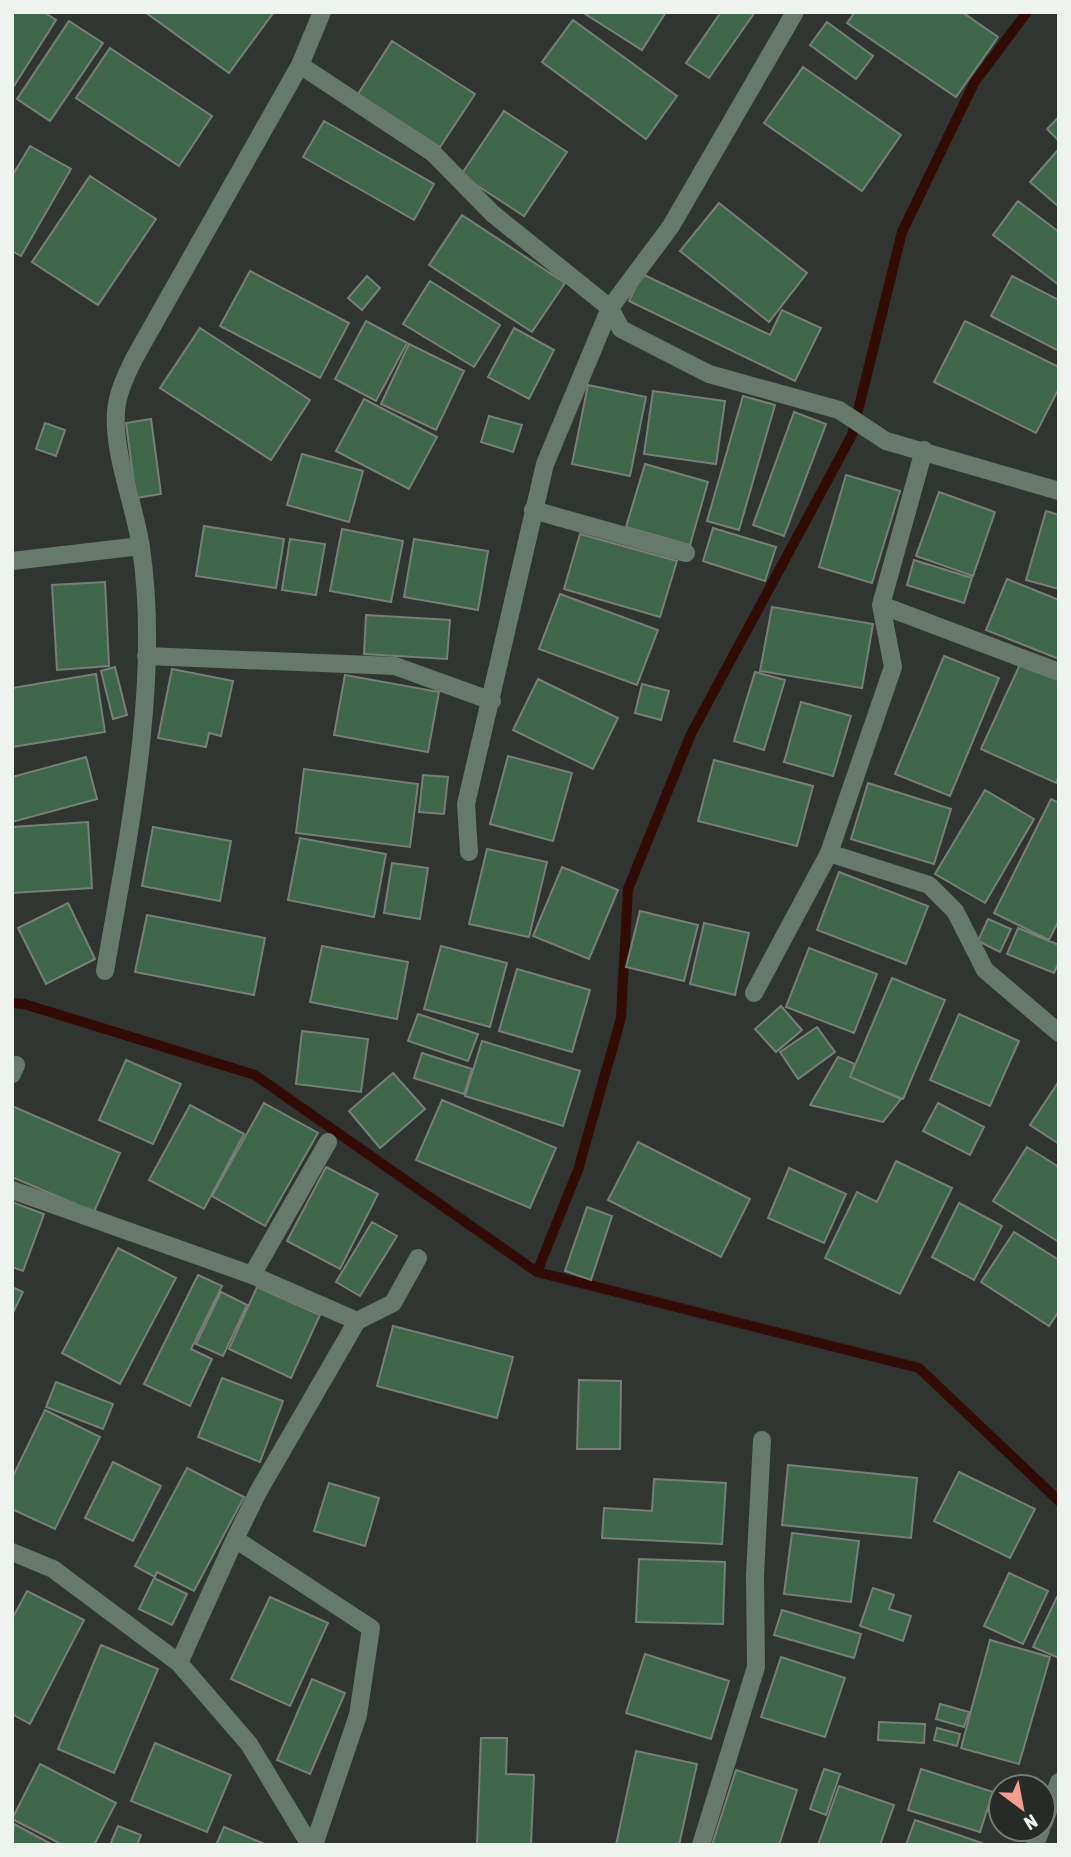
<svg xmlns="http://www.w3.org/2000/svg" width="1071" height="1857" viewBox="0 0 1071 1857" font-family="'Asap Condensed',sans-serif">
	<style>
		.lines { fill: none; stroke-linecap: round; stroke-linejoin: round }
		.stream { stroke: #310b06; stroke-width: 10 }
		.building { fill: #3d664b; stroke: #787e7a; stroke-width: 2 }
		.street { stroke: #67786c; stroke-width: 18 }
	</style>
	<rect width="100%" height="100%" fill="#303532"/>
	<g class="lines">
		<path class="stream" d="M12,1003L24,1004L255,1075L537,1272L919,1368L1059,1501
			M537,1272L578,1170L621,1018L628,889L691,734L852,435L902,232L974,83L1027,12"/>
	</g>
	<path class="building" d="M12,12H44L56,20L12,89Z
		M145,12H274L229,73Z
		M582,12H666L642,50Z
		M721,12H755L709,78L686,63Z
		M855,12H962L998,37L956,97L847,23Z
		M573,20L677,96L646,139L542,62Z
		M69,21L103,43L50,121L17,99Z
		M827,22L873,56L856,79L810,45Z
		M392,41L475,94L440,147L358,94Z
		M110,48L212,116L179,166L76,98Z
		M803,67L901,135L862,191L764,123Z
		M504,111L567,152L524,216L461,175Z
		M1059,117V141L1047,129Z
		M324,121L434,184L414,220L303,157Z
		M30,146L71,169L21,256L12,251V176Z
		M1057,151L1059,153V207L1030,182Z
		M90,176L156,219L98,305L32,262Z
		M1018,201L1059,232V285L993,235Z
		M719,203L807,273L769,322L680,251Z
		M462,215L565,283L532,332L429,265Z
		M250,271L349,323L320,378L220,326Z
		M642,274L770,335L782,310L821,328L795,381L629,301Z
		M367,276L380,288L362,310L348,298Z
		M1012,276L1059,300V351L991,316Z
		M430,281L500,325L474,367L403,324Z
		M366,321L407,343L376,401L335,379Z
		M965,321L1059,367V388L1036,433L934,382Z
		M200,328L310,400L271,460L160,388Z
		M514,328L554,350L529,399L488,377Z
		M409,344L464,371L436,430L381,404Z
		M588,385L646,397L630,476L572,464Z
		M653,391L725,401L716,464L644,454Z
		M743,396L775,405L739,530L707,521Z
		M364,399L437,437L409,489L336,451Z
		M794,412L826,424L784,536L753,525Z
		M489,416L522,425L513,452L481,442Z
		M151,419L161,494L136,498L126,423Z
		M45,423L65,430L56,456L36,449Z
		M302,454L363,471L349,522L287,505Z
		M645,464L708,482L690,545L626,527Z
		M846,475L900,491L872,583L819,567Z
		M939,492L995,512L973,576L916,556Z
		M1046,511L1059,515V589L1026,580Z
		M204,526L284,539L276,588L196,576Z
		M713,528L776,547L765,581L703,561Z
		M342,529L403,541L391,602L330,591Z
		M580,534L677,561L660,617L564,589Z
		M290,539L325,544L316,595L282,590Z
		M414,539L488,551L478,610L404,597Z
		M914,560L972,578L964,603L907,585Z
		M1007,579L1059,600V659L986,630Z
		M105,582L109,666L57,670L52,585Z
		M560,594L658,630L637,685L539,649Z
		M772,607L873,624L862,688L760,671Z
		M366,615L450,620L447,659L364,654Z
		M944,656L999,678L950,796L895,774Z
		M1021,662L1059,679V776L1056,783L981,749Z
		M115,667L127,715L113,719L101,671Z
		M172,669L233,681L221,736L209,733L206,747L158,738Z
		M755,672L785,680L764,750L734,741Z
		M96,674L105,732L12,747V688Z
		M345,675L439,692L428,752L334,735Z
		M538,679L618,718L593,769L513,730Z
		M642,684L669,691L661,720L635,713Z
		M801,702L851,716L833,776L784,762Z
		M508,756L572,773L553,841L490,824Z
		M86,757L97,799L12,822V777Z
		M714,760L813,786L797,846L698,821Z
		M304,769L418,784L410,847L296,833Z
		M423,775L448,777L444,814L419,812Z
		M868,783L951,809L934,864L851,839Z
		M985,790L1034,819L985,903L935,874Z
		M1051,799L1059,803V920L1049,940L994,913Z
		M88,822L92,888L12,893V827Z
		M153,827L231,841L220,901L142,886Z
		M300,838L386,854L374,917L288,900Z
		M487,849L547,862L529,937L469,924Z
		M392,863L428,868L420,919L384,913Z
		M562,867L618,890L589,959L533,936Z
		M839,872L928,906L906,964L817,930Z
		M68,903L95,959L46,984L18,928Z
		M640,911L698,925L684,981L626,967Z
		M147,915L265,938L254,995L135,972Z
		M988,919L1011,929L1000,952L978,941Z
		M704,923L749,933L735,995L690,984Z
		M1018,928L1059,945V962L1054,973L1007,954Z
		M322,946L408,962L397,1019L310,1002Z
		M441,946L507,963L490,1027L424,1009Z
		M809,948L877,974L854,1033L786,1007Z
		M517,969L590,990L572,1052L499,1031Z
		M892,978L945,1000L903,1099L850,1077Z
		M781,1006L802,1030L776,1052L755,1029Z
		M418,1014L478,1034L468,1061L408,1041Z
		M959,1014L1019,1041L990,1106L930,1080Z
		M817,1027L835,1052L798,1079L780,1052Z
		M302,1031L368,1039L361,1092L296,1084Z
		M482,1041L580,1071L563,1126L465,1096Z
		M422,1053L472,1069L464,1094L414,1078Z
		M838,1057L855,1064L850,1077L901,1099L883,1122L810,1105Z
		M126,1060L181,1084L153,1144L99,1120Z
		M393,1073L425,1109L380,1148L349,1111Z
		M1059,1081V1144L1030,1125Z
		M442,1100L556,1148L530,1208L416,1160Z
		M264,1103L318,1133L265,1226L212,1196Z
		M938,1103L984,1127L970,1155L923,1131Z
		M190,1105L244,1134L204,1209L149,1180Z
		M12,1106L120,1153L94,1212L12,1177Z
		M638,1142L750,1199L721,1257L608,1200Z
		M1027,1147L1059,1167V1242L993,1201Z
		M896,1161L952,1188L900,1294L825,1258L857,1192L877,1202Z
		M326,1167L378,1194L340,1269L287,1241Z
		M789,1168L846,1194L824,1243L768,1218Z
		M12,1202L44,1214L23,1271L12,1267Z
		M959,1203L1002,1226L974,1280L932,1257Z
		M587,1207L612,1216L591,1280L565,1271Z
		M372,1222L397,1236L360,1296L336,1282Z
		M1014,1232L1059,1260V1311L1049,1326L981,1282Z
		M118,1248L176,1278L120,1384L62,1353Z
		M198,1275L222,1286L191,1349L212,1359L190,1406L144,1384Z
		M12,1287L23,1292L12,1315Z
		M257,1287L320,1315L291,1378L229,1349Z
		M221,1292L247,1305L223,1356L196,1344Z
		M393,1326L513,1357L497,1418L377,1386Z
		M222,1378L283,1401L260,1462L198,1437Z
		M579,1380L621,1381L620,1449H577Z
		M56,1382L113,1404L103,1429L46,1407Z
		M45,1410L100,1437L55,1529L12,1509V1478Z
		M113,1462L161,1486L133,1541L85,1518Z
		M788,1465L917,1478L911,1538L782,1525Z
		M187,1468L244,1497L194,1591L157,1572L155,1577L135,1566Z
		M959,1472L1035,1509L1010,1558L934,1521Z
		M654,1479L726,1483L722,1544L602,1538L604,1508L652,1511Z
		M329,1483L379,1498L365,1546L314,1531Z
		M792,1533L859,1541L851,1602L784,1594Z
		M639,1559L725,1562L723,1624L636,1622Z
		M1009,1573L1048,1591L1023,1644L984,1626Z
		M154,1578L187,1594L172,1625L139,1609Z
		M873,1588L894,1595L889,1609L911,1616L903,1641L860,1626Z
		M27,1591L84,1620L30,1724L12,1714V1619Z
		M270,1597L328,1623L290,1706L231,1679Z
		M1057,1597L1059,1598V1658L1033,1647Z
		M782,1610L861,1634L854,1658L774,1635Z
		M990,1640L1050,1657L1019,1764L961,1748Z
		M101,1645L158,1669L114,1773L58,1749Z
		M645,1654L729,1681L711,1739L626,1713Z
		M781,1657L845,1678L825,1737L761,1717Z
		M312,1679L345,1693L310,1774L277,1760Z
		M940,1704L969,1712L964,1727L936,1719Z
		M879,1722L925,1724L924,1743L878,1740Z
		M937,1728L960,1734L957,1746L934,1740Z
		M481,1738H507L506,1774L534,1775L531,1845H477Z
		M155,1743L231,1775L207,1832L131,1801Z
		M636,1751L697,1764L679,1845H616Z
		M40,1764L116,1803L94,1845H63L12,1819Z
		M824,1769L840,1774L826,1815L810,1809Z
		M921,1769L993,1792L980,1832L908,1810Z
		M736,1770L797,1790L779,1845H712Z
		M839,1786L894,1805L880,1845H818Z
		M915,1820L982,1843L981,1845H906Z
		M14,1824L53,1845H12Z
		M118,1826L141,1835L137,1845H110Z
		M224,1827L267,1845H216Z"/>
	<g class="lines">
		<path class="street" d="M300,65L433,153L493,214L610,308L621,329L709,374L839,410L886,441L1059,491
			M533,510L686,553
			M12,561L141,546
			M881,605L1059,672
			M146,656L395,666L492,701
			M469,852L466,804L545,464L610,308L671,226L795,12
			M829,853L929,885L955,911L985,970L1059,1033
			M105,971C128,838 161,682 141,548C135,505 113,455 116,412C117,393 127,373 135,357L300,65L322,12
			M754,993L829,853L893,667L881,605L924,450
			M12,1074L16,1065
			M12,1190L252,1275L357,1321
			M252,1275L328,1142
			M12,1552L53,1569L179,1663L249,1744L310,1845
			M179,1663L235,1539
			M1043,1824L1059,1782
			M314,1845L358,1715L371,1628L235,1539L258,1492L357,1321L393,1303L418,1258
			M701,1845L756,1667L755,1575L762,1440
			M1035,1845L1041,1829"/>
	</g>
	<rect width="1071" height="1857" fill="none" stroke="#eff3f0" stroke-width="28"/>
	<g transform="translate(1022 1808) rotate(148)"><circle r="33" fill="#262b28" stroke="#767b78" stroke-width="2"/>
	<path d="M0-5L12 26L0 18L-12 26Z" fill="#f59d8e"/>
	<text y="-10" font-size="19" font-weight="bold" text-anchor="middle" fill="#eff3f0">N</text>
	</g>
</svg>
